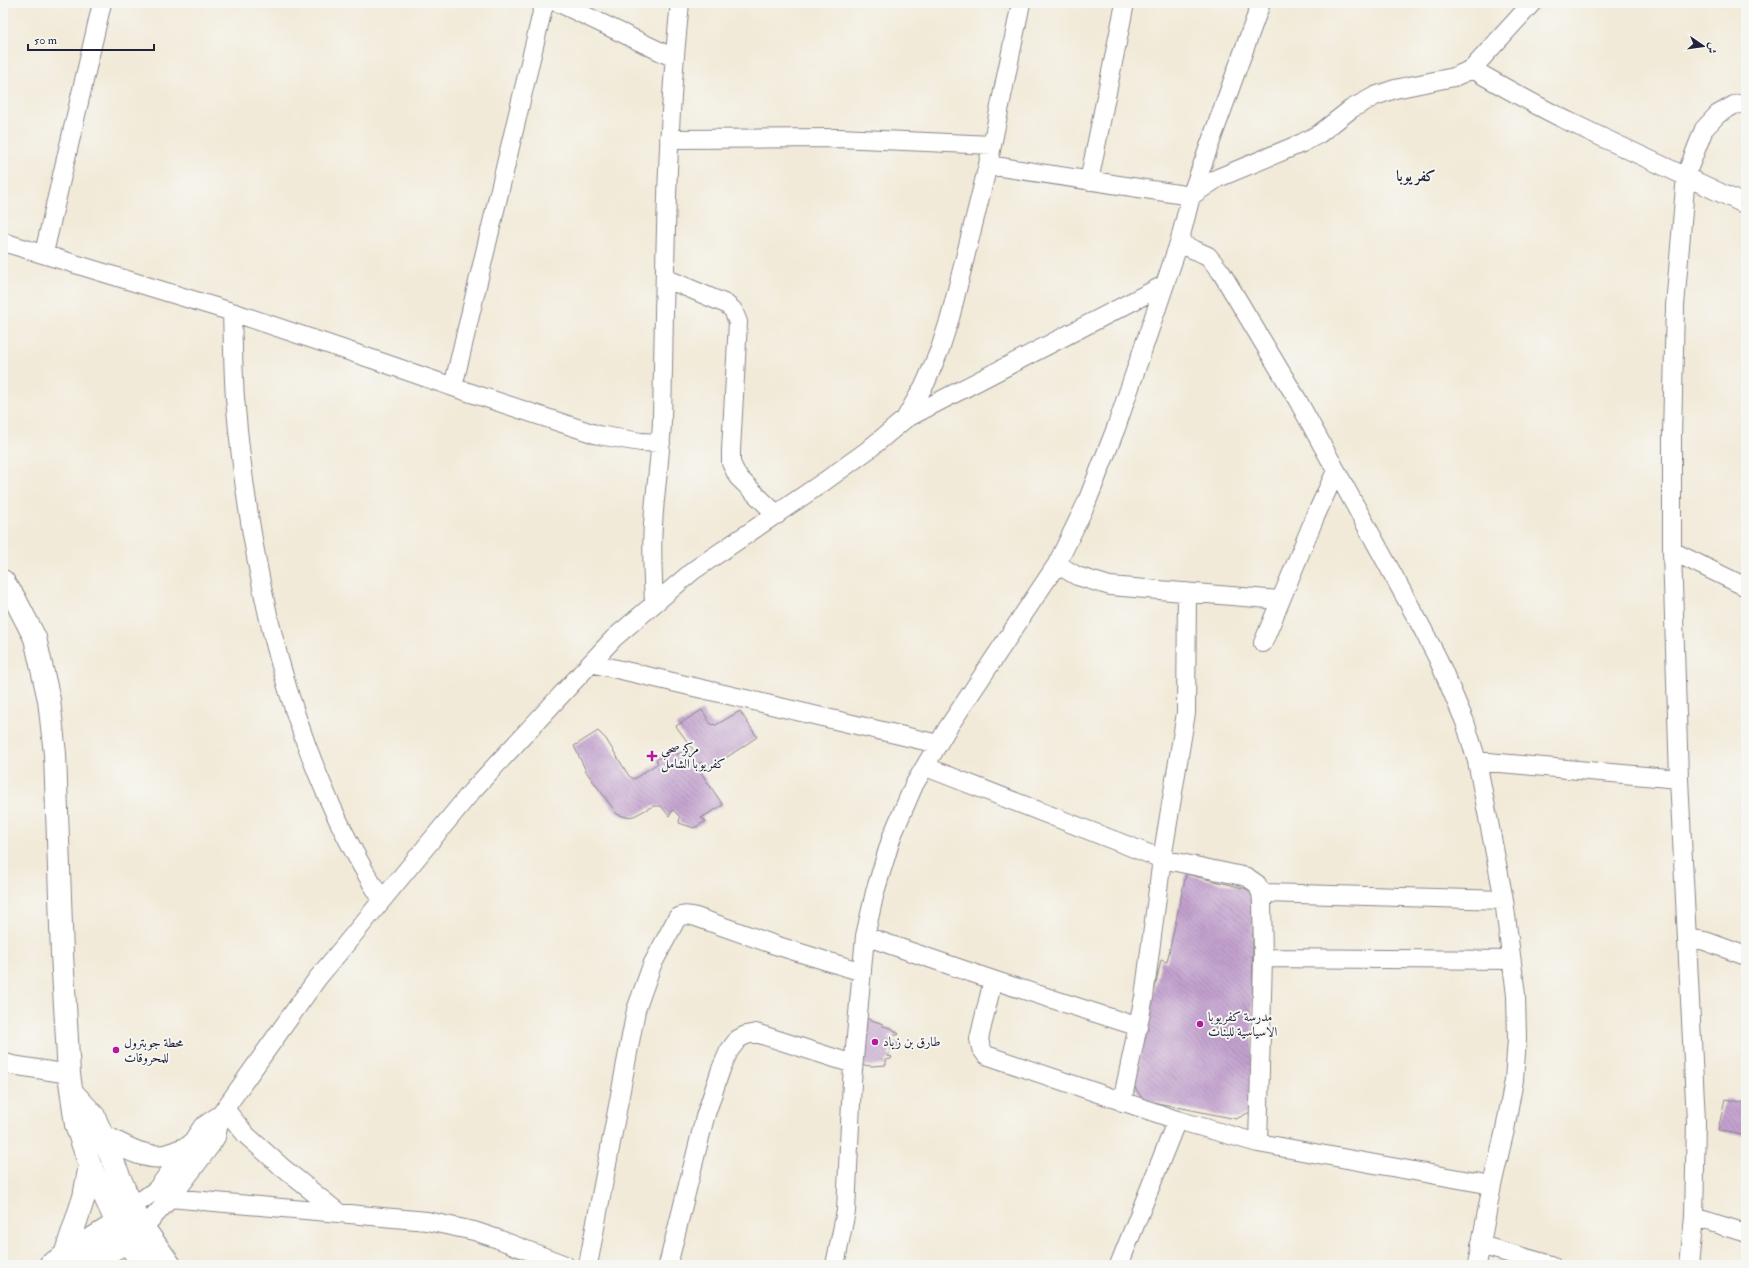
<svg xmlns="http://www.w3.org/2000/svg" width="1749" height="1268" viewBox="0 0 1749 1268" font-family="'IM FELL Double Pica',Amiri,serif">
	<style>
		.building { fill: url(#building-back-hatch) }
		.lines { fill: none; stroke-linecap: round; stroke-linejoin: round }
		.minor-casing { stroke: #8a868a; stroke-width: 20 }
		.tertiary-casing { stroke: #8a868a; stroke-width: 24 }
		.secondary-casing { stroke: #8a868a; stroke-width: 24 }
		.minor { stroke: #fff; stroke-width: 18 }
		.tertiary { stroke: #fff; stroke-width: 22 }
		.secondary { stroke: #fff; stroke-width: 22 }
		.poi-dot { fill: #b5179e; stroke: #f6f6f2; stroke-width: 1.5 }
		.labels { text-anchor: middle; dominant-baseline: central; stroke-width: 4; stroke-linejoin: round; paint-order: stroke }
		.poi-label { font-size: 13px; fill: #22223b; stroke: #f6f6f2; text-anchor: start }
		.quarter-label { font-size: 15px; font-weight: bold; fill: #22223b; stroke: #f6f6f2 }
	</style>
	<defs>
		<pattern id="building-back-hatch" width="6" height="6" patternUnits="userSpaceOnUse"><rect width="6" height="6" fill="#c2a0ce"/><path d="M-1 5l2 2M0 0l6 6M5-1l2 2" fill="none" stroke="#9d82a8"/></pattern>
	</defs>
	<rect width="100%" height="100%" fill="#f6f6f2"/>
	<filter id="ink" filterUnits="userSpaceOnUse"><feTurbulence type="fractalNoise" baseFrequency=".025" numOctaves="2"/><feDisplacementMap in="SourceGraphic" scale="8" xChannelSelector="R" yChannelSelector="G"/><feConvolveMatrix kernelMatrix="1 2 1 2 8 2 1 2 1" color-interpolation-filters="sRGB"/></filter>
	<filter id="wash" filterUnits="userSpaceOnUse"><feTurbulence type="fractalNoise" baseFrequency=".012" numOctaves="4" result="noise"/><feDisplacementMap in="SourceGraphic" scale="16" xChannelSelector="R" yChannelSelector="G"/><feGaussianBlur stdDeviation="0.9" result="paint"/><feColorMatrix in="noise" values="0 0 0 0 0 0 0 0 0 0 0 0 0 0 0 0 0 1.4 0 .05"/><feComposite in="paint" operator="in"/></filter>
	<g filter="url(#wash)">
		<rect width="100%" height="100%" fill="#f2ead8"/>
		<g id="blocks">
			<path class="building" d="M702,710L711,724L716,725L740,711L757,737L708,770L701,762L696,765L723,805L701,818L706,821L694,828L679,823L680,817L673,810L669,816L661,806H653L634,816L626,817L617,814L587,773L574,746L598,731L606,739L629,776L634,779L658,763L656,760L674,749L677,755L684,750L689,754L694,751L676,726Z
				M1186,874L1247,889L1252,893L1253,901L1252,1111L1236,1119L1143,1100L1134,1086L1161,960L1167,962Z
				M863,1017L883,1024V1026L891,1028L899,1034L898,1035H889L888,1040L897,1042L898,1045L897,1047L891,1048L888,1056L892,1057L891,1059L886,1060V1065L872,1066L861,1065Z
				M1725,1099L1746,1103V1136L1718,1130Z"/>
		</g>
	</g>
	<g filter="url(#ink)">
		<use href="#blocks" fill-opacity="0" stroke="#8a868a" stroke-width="1"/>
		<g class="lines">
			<defs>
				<path id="minor" d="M559,3L674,58
					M1472,69C1505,88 1538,107 1572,123C1630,151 1688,177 1746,205
					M669,139L839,138L992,145
					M988,165L1191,196L1218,178L1302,143L1319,134L1351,109L1375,96L1395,89L1454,77L1472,69L1532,3
					M1089,181L1125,3
					M3,242L232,312L381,362L453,387L598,435L641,442L661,443
					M1179,243L1208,256L1221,272L1297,399L1421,626L1438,659L1465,722L1477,761L1504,900L1516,995L1517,1039L1514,1080L1505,1130L1492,1185L1477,1265
					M44,253L102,3
					M665,278L726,304L733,310L738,322L731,450V463L738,477L777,515
					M232,312C233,341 233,370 235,398C250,572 288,751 382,900
					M453,387L543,8L547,3
					M905,419L926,382L940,349L950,318L988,165L1021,3
					M1672,551L1746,587
					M1057,564L1077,576L1110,586L1280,600
					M654,603C653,577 651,551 653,525C655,489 661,455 662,419C665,280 665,141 680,3
					M1263,643L1315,517L1336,471
					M591,663L938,744
					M1477,761L1679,779
					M926,767L1162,859L1247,877L1257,884L1261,893L1262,902L1263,958L1258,1143
					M1261,893L1504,900
					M865,936L993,980L1139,1027
					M1688,938L1705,941L1746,956
					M1263,958L1511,960
					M993,980L979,1039L981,1048L986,1055L1177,1120L1258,1143L1492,1185
					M3,1062L12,1065L69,1074
					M1122,1102L1144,997L1162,859L1186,713L1187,592
					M225,1109L246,1135L283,1168L339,1213
					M170,1198L427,1221L474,1231L498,1239L565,1265
					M132,1207L156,1190L188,1148L202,1127L221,1114L317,979L472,791L614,638L694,570L825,481L868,450L905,419L1164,285
					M1694,1217L1746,1233
					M143,1227C169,1203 189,1174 211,1145L216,1137L221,1114
					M1480,1245L1551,1265
					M588,1265L636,1010L652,965L677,918C684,914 688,915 696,917L775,945L862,972
					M668,1265L705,1117L721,1069L729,1051L738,1039L746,1035L756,1033L853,1064
					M835,1265L846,1211L852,1081L865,936L875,892L892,836L914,785L947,729L1057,564L1086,504L1116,428L1179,243L1191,196L1261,3
					M1119,1265L1177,1120
					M1689,1265L1694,1217L1696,1121L1679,779L1672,551V436L1675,306L1686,175L1704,129L1718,114L1734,105L1746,103"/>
				<path id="tertiary" d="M50,1265L117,1223L130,1209
					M84,1265L127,1242L140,1229"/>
				<path id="secondary" d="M3,581L15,599L35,638L49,700L55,754L62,954L69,1074L76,1125L90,1165L117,1223L127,1242L144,1265
					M72,1092L94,1116L132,1207L143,1227L170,1265
					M101,1135C122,1145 141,1159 165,1156C173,1154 181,1150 188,1148
					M65,1255L84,1197L90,1165"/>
			</defs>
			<use href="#minor" class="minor-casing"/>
			<use href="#tertiary" class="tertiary-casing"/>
			<use href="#secondary" class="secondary-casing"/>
			<use href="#minor" class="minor"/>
			<use href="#tertiary" class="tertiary"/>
			<use href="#secondary" class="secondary"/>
		</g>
	</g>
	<g class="poi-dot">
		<path d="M650 750h4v4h4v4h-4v4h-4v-4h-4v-4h4z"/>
		<circle cx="1200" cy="1024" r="4"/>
		<circle cx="875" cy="1042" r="4"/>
		<circle cx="116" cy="1050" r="4"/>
	</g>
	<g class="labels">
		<g class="poi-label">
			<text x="661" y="749">مركز صحي<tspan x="661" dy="15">كفريوبا الشامل</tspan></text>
			<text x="1208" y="1017">مدرسة كفريوبا<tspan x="1208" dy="15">الاسياسية للبنات</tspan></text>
			<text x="883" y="1042">طارق بن زياد</text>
			<text x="124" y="1043">محطة جوبترول<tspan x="124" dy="15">للمحروقات</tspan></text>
		</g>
		<g class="quarter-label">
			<text x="1416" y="176">كفر يوبا</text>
		</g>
	</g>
	<rect width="1749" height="1268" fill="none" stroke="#f6f6f2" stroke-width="16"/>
	<g transform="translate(1703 46) rotate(103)" stroke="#f6f6f2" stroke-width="3" paint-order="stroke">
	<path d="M0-3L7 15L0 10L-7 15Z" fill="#22223b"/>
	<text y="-6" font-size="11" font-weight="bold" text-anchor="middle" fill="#22223b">ش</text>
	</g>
	<path d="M28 44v6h126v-6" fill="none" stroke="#22223b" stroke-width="2"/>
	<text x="34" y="44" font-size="12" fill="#22223b" stroke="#f6f6f2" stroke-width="3" paint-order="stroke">50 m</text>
</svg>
